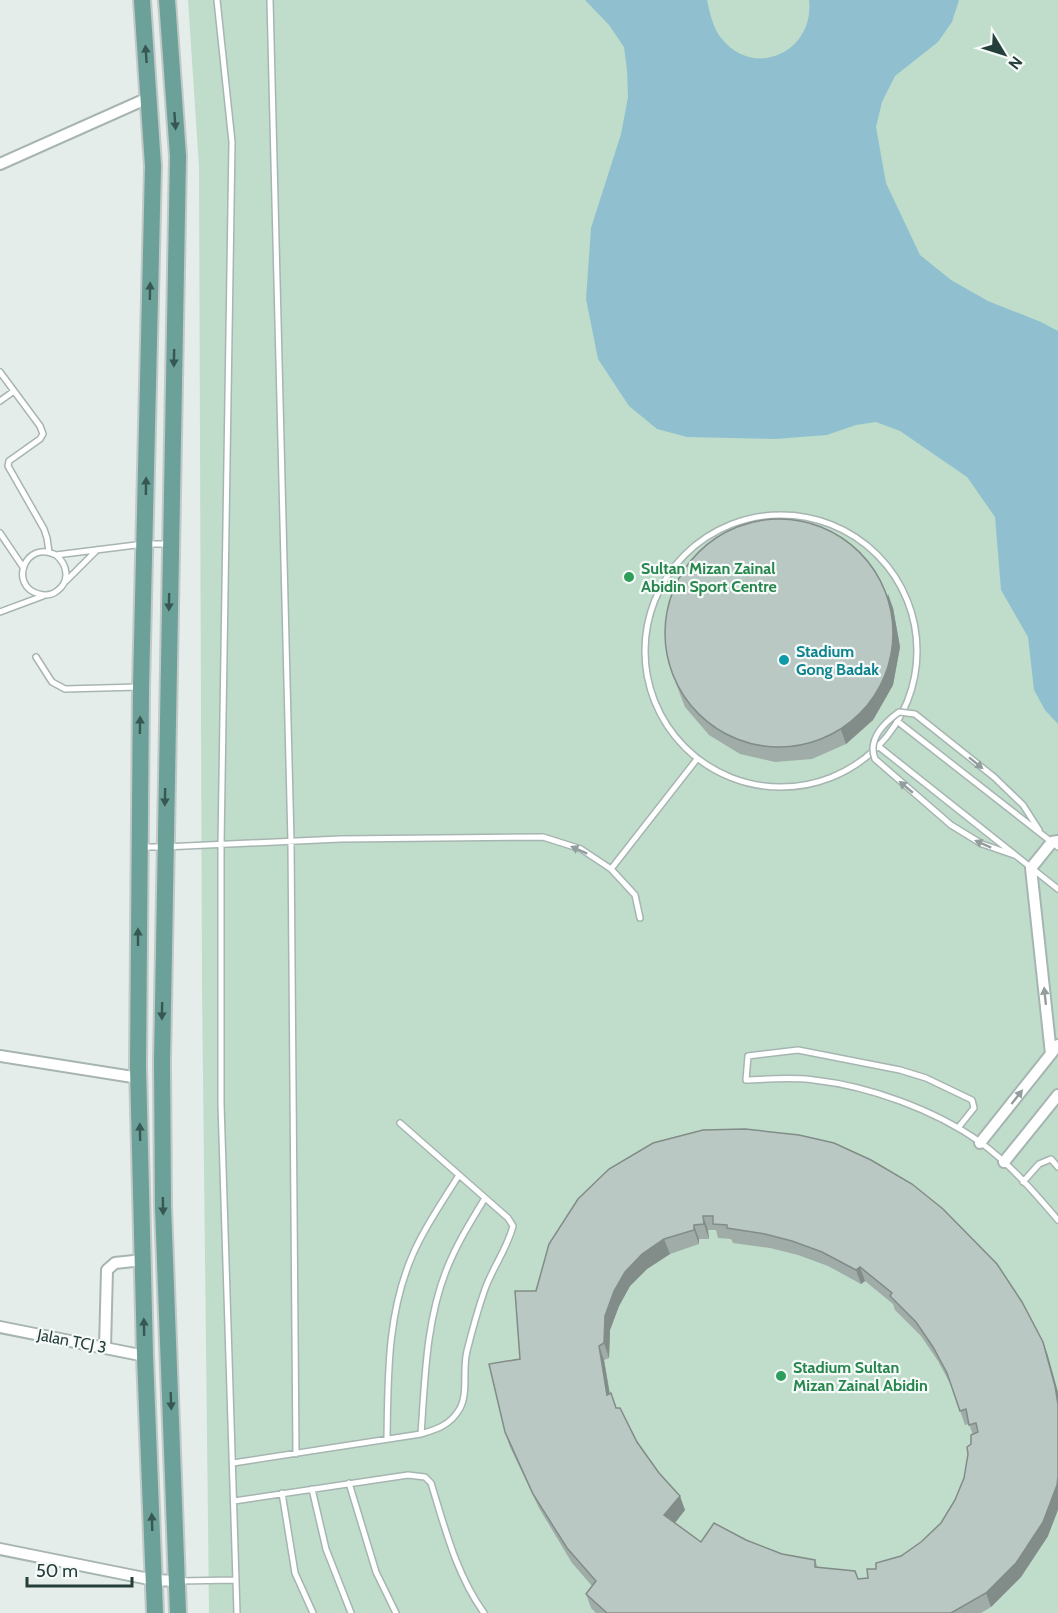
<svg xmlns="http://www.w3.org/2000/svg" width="1058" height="1613" viewBox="0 0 1058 1613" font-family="Cabin,sans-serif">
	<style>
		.green { fill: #bfddca }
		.water { fill: #90c0cf }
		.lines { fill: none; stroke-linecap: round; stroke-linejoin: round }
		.service-casing { stroke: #a7b5b2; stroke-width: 8 }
		.minor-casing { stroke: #a7b5b2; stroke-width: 14 }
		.primary-casing { stroke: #c2c9c8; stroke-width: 20 }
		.service { stroke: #fff; stroke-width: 5 }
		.minor { stroke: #fff; stroke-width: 10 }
		.primary { stroke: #6ba198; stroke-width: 16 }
		.service-bridge-casing { stroke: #a7b5b2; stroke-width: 8; stroke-linecap: butt }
		.service-bridge { stroke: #fff; stroke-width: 5 }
		.wall { fill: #a0aca8; fill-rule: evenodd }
		.shaded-wall { fill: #828c88 }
		.building { fill: #bac8c3; stroke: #828c88; stroke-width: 1.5; fill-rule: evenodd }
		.oneway { fill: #365752 }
		.oneway2 { fill: #929e9c }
		.leisure-dot { fill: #2e9e5b; stroke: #f5faf8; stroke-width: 2 }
		.culture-dot { fill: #0f9aa8; stroke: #f5faf8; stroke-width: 2 }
		.labels { text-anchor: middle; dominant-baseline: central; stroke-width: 4.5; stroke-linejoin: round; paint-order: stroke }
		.leisure-label { font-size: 16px; font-weight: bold; fill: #27864d; stroke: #f5faf8; text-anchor: start }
		.culture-label { font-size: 16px; font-weight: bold; fill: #0d838f; stroke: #f5faf8; text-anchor: start }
		.street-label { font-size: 16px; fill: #243e3a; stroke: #f5faf8 }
	</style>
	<rect width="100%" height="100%" fill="#e5edea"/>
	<path class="green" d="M188,0H1058V1613H209L202,988L199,167Z"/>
	<path class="water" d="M585,0H707C710,13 713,29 722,39C755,80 815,51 809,0H959L952,22L938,42L895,76L882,102L876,127L886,183L920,255L951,280L988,301L1041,322L1058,331V724L1045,710L1034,690L1028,637L1001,590L995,517L967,477L900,431L876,422L856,425L827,435L775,439L687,437L657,429L629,406L598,359L586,299L591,228L621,134L628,97L627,70L624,47L609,25Z"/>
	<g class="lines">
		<defs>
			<path id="service" d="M217,0L232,142L221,845V1104L237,1613
				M270,0L291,842L296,1454
				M0,372L40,426L43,434L40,439L9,461L8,466L44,529L47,538L49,552
				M0,401L14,391
				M645 651a136 136 0 1 1 272 0a136 136 0 1 1-272 0Z
				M0,533L23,567
				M56,555C67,564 71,581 57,591C52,595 46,596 39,594C8,586 25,539 56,555L144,544H169
				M66,581L97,550
				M0,612L43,596
				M36,657L52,682L65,689L139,687
				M897,721L1058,847
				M878,746L1058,889
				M994,777L1023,805L1039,830
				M951,825L982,844L1014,855
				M143,847H164L340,839L543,837L581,849L611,869L635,895L640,918
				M611,869L697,759
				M958,1128L974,1108L972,1100L926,1078L900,1070L798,1050L748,1056L746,1080C769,1079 792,1077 814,1080C869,1086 935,1110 980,1142C1010,1164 1034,1192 1058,1220
				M1023,1182L1039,1164L1051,1159L1058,1167
				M421,1434C425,1379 426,1322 446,1271C456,1245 471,1221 485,1198
				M387,1439C388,1376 387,1313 413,1254C425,1226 443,1201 459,1175
				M233,1463L421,1434C437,1429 450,1425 459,1410C469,1394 462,1370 467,1351C472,1331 478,1309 485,1289C493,1267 507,1249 513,1226L508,1218L400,1123
				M349,1483L376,1572L396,1613
				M312,1489L326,1549L351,1613
				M282,1493L295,1573L313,1613
				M234,1501L408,1475L425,1477L431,1483C445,1528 456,1574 484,1613
				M178,1581L236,1580"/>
			<path id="minor" d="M0,164L148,98
				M1051,1054L1031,868L1052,842L1058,841
				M0,1056L139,1078
				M980,1143L1058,1045
				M1004,1162L1058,1095
				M0,1327L145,1356
				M105,1348L107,1270L115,1263L143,1260
				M0,1549L154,1580L177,1581"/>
			<path id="primary" d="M142,0L153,166L141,687L138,1067L145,1356L155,1613
				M167,0L178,156L162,1062L163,1206L178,1613"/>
		</defs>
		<use href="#service" class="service-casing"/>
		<use href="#minor" class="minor-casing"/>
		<use href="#primary" class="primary-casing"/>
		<use href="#service" class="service"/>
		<use href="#minor" class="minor"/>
		<use href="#primary" class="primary"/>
		<defs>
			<path id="service-bridge" d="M951,825L875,759C867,739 884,723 899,712L915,714L994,777"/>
		</defs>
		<use href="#service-bridge" class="service-bridge-casing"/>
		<use href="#service-bridge" class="service-bridge"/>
	</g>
	<path class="wall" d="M893,608L900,647L893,685L873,720L846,744L812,759L775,762L740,754L709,735L685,707L672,673Z
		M653,1143L1043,1342L1048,1356V1536L1021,1577L991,1607L981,1613H596L591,1608L586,1594L592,1586L572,1563L539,1508L510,1447L505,1432L520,1359L536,1291ZM708,1230H716L718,1238L731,1239L733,1243L770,1248L798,1255L828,1266L861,1284L865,1281L893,1304L895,1310L921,1336L938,1361L952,1387L965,1425L969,1424L973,1435L964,1478L955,1500L941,1523L921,1542L901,1556L876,1569L868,1578L858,1579L818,1568L815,1560L782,1554L746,1540L701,1542L675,1523L685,1510L637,1442L616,1408L610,1393L604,1360L609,1358L610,1330L619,1306L630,1286L647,1269L670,1254L699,1244V1239H709Z"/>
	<path class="shaded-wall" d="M888,594L893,608L900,647L893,685L873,720L846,744L841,730Z
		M703,1216L708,1230L709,1239L704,1224Z
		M694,1225L699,1239V1244L694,1230Z
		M664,1239L670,1254L647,1269L630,1286L619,1306L610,1330L609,1358L604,1343L605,1316L614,1291L625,1272L642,1254Z
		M860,1267L865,1281L861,1284L856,1270Z
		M1043,1342L1048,1356L1058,1392V1405Z
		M599,1346L604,1360L612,1409L607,1395Z
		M1058,1477V1510L1048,1536L1021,1577L991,1607L986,1593Z
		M680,1496L685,1510L670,1529L664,1515Z"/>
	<path class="building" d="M665 633a114 114 0 1 1 228 0a114 114 0 1 1-228 0Z
		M745,1129L799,1135L834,1143L871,1160L912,1184L943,1209L997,1264L1022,1302L1043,1342L1055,1386L1058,1405V1477L1057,1485L1043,1522L1016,1563L986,1593L951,1613H607L586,1594L596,1581L567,1548L533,1494L505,1432L489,1364L520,1359L515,1291H536L549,1244L578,1199L609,1169L653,1143L703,1130ZM703,1216H713V1224L727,1225V1228L765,1234L792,1241L822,1252L856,1270L860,1267L892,1293L890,1296L916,1322L933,1347L947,1373L960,1411L966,1409L969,1425L976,1423L978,1432L971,1435V1444L967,1447L968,1454L964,1478L955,1500L941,1523L921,1542L901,1556L876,1563V1569H867L868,1578L858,1579L855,1571L815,1567V1560L782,1554L746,1540L714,1523L701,1542L664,1515L680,1496L659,1473L637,1442L620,1408H616L611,1393L607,1395L599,1346L604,1343L605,1316L614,1291L625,1272L642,1254L664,1239L694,1230V1225L704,1224Z"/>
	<defs><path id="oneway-solid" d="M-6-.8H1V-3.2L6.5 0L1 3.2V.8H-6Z" transform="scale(1.5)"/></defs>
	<g class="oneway">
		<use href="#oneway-solid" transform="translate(146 54) rotate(-94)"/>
		<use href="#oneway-solid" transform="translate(175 121) rotate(86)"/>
		<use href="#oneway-solid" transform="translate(150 291) rotate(-89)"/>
		<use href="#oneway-solid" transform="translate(174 358) rotate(91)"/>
		<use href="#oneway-solid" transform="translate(146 486) rotate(-89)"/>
		<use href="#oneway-solid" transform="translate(169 602) rotate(91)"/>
		<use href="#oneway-solid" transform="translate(140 725) rotate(-89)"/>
		<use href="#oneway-solid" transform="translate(165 797) rotate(91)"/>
		<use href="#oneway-solid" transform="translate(138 937) rotate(-90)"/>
		<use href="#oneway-solid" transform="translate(162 1011) rotate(91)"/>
		<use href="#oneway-solid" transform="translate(140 1132) rotate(-91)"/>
		<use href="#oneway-solid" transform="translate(163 1206) rotate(89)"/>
		<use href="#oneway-solid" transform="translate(144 1327) rotate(-91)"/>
		<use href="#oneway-solid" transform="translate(171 1401) rotate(88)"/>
		<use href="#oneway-solid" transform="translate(152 1522) rotate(-92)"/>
	</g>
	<g class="oneway2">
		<use href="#oneway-solid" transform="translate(976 763) rotate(39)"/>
		<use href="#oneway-solid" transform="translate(906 787) rotate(-140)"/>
		<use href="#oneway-solid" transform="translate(983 844) rotate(-156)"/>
		<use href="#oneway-solid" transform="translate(579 850) rotate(-156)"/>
		<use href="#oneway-solid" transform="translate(1045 996) rotate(-96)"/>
		<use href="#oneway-solid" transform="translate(1017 1097) rotate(-52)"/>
	</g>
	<g class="leisure-dot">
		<circle cx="629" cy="577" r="6"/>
		<circle cx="781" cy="1376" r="6"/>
	</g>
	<circle class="culture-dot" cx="784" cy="660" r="6"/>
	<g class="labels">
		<g class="leisure-label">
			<text x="641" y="568">Sultan Mizan Zainal<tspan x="641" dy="18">Abidin Sport Centre</tspan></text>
			<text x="793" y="1367">Stadium Sultan<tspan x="793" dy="18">Mizan Zainal Abidin</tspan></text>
		</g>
		<g class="culture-label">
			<text x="796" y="651">Stadium<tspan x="796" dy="18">Gong Badak</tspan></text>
		</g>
		<g class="street-label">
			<text transform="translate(72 1341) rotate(11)">Jalan TCJ 3</text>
		</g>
	</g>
	<g transform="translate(1004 54) rotate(128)" stroke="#f5faf8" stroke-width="4.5" paint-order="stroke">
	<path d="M0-4.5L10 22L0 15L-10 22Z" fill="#243e3a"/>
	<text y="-9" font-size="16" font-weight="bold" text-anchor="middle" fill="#243e3a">N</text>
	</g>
	<path d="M27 1577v9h105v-9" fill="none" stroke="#243e3a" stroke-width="3"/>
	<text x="36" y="1577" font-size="18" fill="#243e3a" stroke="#f5faf8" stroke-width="4.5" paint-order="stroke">50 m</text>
</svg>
